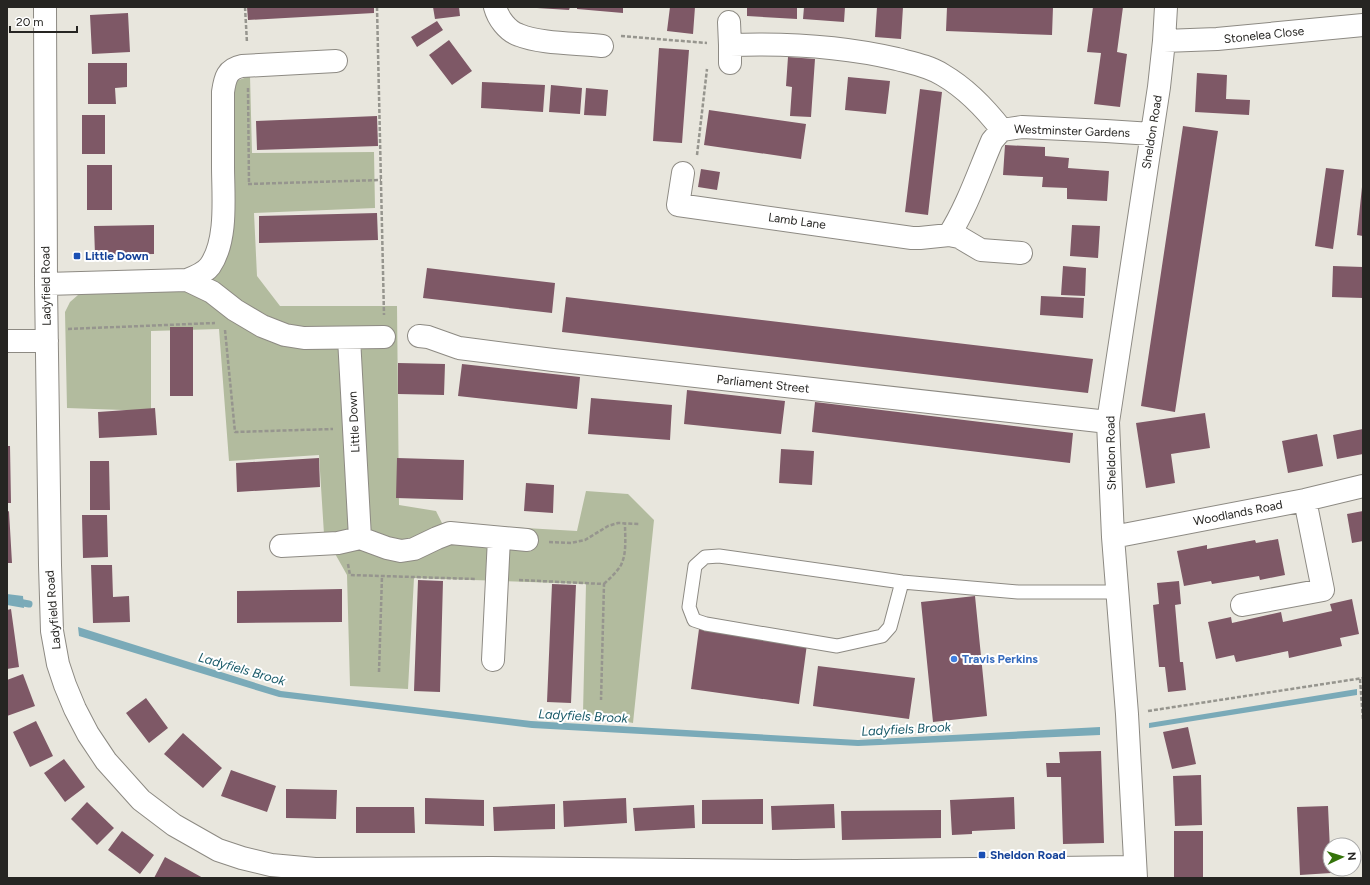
<svg xmlns="http://www.w3.org/2000/svg" width="1370" height="885" viewBox="0 0 1370 885" font-family="Figtree,sans-serif">
	<style>
		.green { fill: #b2bb9e }
		.water { fill: #7aaab8 }
		.lines { fill: none; stroke-linecap: round; stroke-linejoin: round }
		.stream { stroke: #7aaab8; stroke-width: 7 }
		.building { fill: #7e5866 }
		.lane-casing { stroke: #8d8a83; stroke-width: 15 }
		.street-casing { stroke: #8d8a83; stroke-width: 24 }
		.path { stroke: #96958e; stroke-width: 2.5; stroke-dasharray: 4 2; stroke-linecap: butt }
		.lane { stroke: #fff; stroke-width: 13 }
		.street { stroke: #fff; stroke-width: 22 }
		.transit-dot { fill: #1a4fb4; stroke: #fff; stroke-width: 1.5 }
		.shop-dot { fill: #3f7fe0; stroke: #fff; stroke-width: 1.5 }
		.labels { text-anchor: middle; dominant-baseline: central; stroke-width: 4; stroke-linejoin: round; paint-order: stroke }
		.street-label { font-size: 12px; fill: #262522; stroke: #fff }
		.transit-label { font-size: 12px; font-weight: bold; fill: #164399; stroke: #fff; text-anchor: start }
		.shop-label { font-size: 12px; font-weight: bold; fill: #366cbe; stroke: #fff; text-anchor: start }
		.water-label { font-size: 13px; font-style: italic; fill: #195a69; stroke: #fff }
	</style>
	<rect width="100%" height="100%" fill="#e8e6dd"/>
	<path class="green" d="M250,76L252,153L374,152L375,208L254,213L257,276L280,306H397L399,505L436,511L442,523L577,531L586,491L628,494L654,520L633,723L583,713L586,584L414,578L408,689L350,686L347,575L324,534L319,455L229,461L219,329L151,331V411L67,408L65,312L70,302L78,295L222,265L231,92L236,81Z"/>
	<path class="water" d="M7,594L23,596L24,608L7,605Z
		M78,627L281,691L531,721L858,740L1100,727V735L858,746L532,728L279,697L79,636Z
		M1357,689V695L1149,728V723Z"/>
	<g class="lines">
		<path class="stream" d="M7,600L29,604"/>
	</g>
	<path class="building" d="M247,7H374V13L248,20Z
		M433,7H459L460,16L435,19Z
		M537,7H570L569,10L537,8Z
		M577,7H623V13L577,9Z
		M670,7H695L693,34L667,31Z
		M747,7H797V19L747,16Z
		M804,7H845L844,22L803,19Z
		M877,7H903L901,39L875,37Z
		M947,7H1053L1052,35L946,31Z
		M1093,7H1123L1117,52L1127,54L1120,107L1094,104L1101,53L1087,52Z
		M128,13L130,52L92,54L90,15Z
		M437,21L443,30L417,47L411,37Z
		M449,40L472,71L452,85L429,55Z
		M659,48L689,50L682,143L653,141Z
		M788,57L815,59L811,117L790,116L792,87L786,86Z
		M88,63H127V87L115,88L116,104H88Z
		M1197,73L1227,75L1226,99L1250,100L1249,115L1195,112Z
		M848,77L890,81L886,114L845,110Z
		M482,82L545,85L543,112L481,108Z
		M551,85L582,88L580,114L549,112Z
		M586,88L608,90L606,116L584,115Z
		M920,89L942,92L928,215L905,212Z
		M709,110L806,124L801,159L704,145Z
		M82,115H105V154H82Z
		M377,116L378,146L257,150L256,121Z
		M1183,126L1218,131L1175,412L1141,406Z
		M1005,145L1045,147V156L1069,158L1068,168L1109,171L1107,201L1067,199V188L1042,187L1043,177L1003,175Z
		M87,165H112V210H87Z
		M1326,168L1344,170L1333,249L1315,246Z
		M701,169L720,172L717,190L698,187Z
		M1362,187H1363V236L1357,235Z
		M377,213L378,240L259,243V216Z
		M154,225V254L95,255L94,226Z
		M1072,225L1100,226L1098,258L1070,256Z
		M1063,266L1086,268L1085,296L1061,295Z
		M1333,266L1363,267V298L1332,297Z
		M427,268L555,283L552,313L423,298Z
		M1041,296L1084,298L1083,318L1040,315Z
		M566,297L1093,359L1088,393L562,332Z
		M170,327H193V396H170Z
		M398,363L445,364L444,395L398,394Z
		M462,364L580,377L577,409L458,396Z
		M687,390L785,401L781,434L684,424Z
		M591,398L672,405L670,440L588,434Z
		M815,402L1073,433L1070,463L812,432Z
		M155,408L157,435L99,438L98,412Z
		M1205,413L1210,448L1171,454L1175,483L1146,488L1136,423Z
		M1363,429V454L1337,459L1333,435Z
		M1317,434L1323,466L1288,473L1282,441Z
		M7,446H10L11,503H7Z
		M781,449L814,451L812,485L779,483Z
		M319,458L320,487L237,492L236,463Z
		M397,458L464,460L463,500L396,498Z
		M90,461H109L110,510H90Z
		M526,483L554,485L553,513L524,511Z
		M9,511L12,563H7V512Z
		M1363,511V541L1352,543L1347,514Z
		M82,515H107L108,557L83,558Z
		M1278,539L1285,575L1260,580L1259,576L1212,584L1211,581L1184,586L1177,551L1207,545V549L1255,540L1256,543Z
		M91,565H112L113,597L129,596L130,622L93,623Z
		M418,580L443,581L440,692L414,691Z
		M1179,581L1181,604L1175,605L1180,662H1183L1186,690L1168,692L1165,667H1159L1153,605L1159,604L1157,583Z
		M552,584L576,585L571,703L547,702Z
		M342,589V622L237,623V591Z
		M975,596L987,716L933,722L921,602Z
		M1352,599L1359,634L1340,638L1342,646L1289,658L1288,651L1236,662L1234,655L1216,659L1208,622L1231,617L1232,623L1281,612L1283,622L1332,611L1330,604Z
		M11,609L19,667L7,669V610Z
		M699,629L807,644L799,704L691,689Z
		M818,666L915,678L909,719L813,706Z
		M23,674L35,706L7,716V680Z
		M146,698L168,728L149,743L126,713Z
		M36,721L53,756L30,767L13,732Z
		M1188,727L1196,764L1172,769L1163,732Z
		M183,733L222,768L203,788L164,754Z
		M1101,751L1104,843L1063,844L1061,777H1047L1046,763H1060L1059,752Z
		M64,759L85,787L65,802L44,773Z
		M231,770L276,786L267,812L221,796Z
		M1201,775L1202,825L1175,826L1173,776Z
		M286,789L337,790L336,819L286,818Z
		M1014,797L1015,829L972,831V834L952,835L950,800Z
		M425,798L484,800V826L425,824Z
		M626,798L627,823L564,827L563,801Z
		M763,799V824H702V800Z
		M87,802L114,828L97,845L71,819Z
		M555,804V829L494,831L493,807Z
		M834,804L835,828L772,830L771,806Z
		M694,805L695,828L635,831L633,808Z
		M1328,806L1331,873L1300,875L1297,807Z
		M356,807H414L415,833H356Z
		M941,810V838L842,840L841,811Z
		M122,831L154,855L140,874L108,850Z
		M1174,831H1203V878H1174Z
		M165,857L203,878H154Z"/>
	<g class="lines">
		<defs>
			<path id="lane" d="M902,582L890,627L882,636L837,646L706,624L694,620L689,607L695,566L705,557L719,556L902,582L1018,592H1118"/>
			<path id="street" d="M45,7L46,284L50,565L52,631L58,664L65,685L75,709L88,734L106,761L141,800L174,825L218,850L242,858L271,865L315,869L492,868L795,871L1135,867
				M495,7C498,18 507,31 519,35C541,44 578,43 602,46
				M729,22L730,45C786,43 842,46 897,59C912,63 929,66 943,75C967,89 985,108 1002,130L1022,127L1106,131L1152,134
				M1164,41L1217,39L1363,25
				M730,63V45
				M683,173L678,205L912,238H920L949,235C967,207 979,171 992,141L997,135L1002,130
				M949,235L959,237L981,250L1021,253
				M187,280C195,277 205,273 210,266C228,240 223,196 223,166C223,141 223,117 223,92C225,78 227,69 242,66L336,61
				M46,284L187,280L212,292L235,310L262,326L285,335L304,338L384,337
				M419,336L428,337L459,348L553,360L1108,422
				M7,341H47
				M1113,537L1305,500L1363,486
				M360,538L387,548L401,551L414,549L437,538L450,533L527,540
				M281,546L338,543L360,538L349,338
				M1242,605L1323,590L1305,500
				M493,660L499,538
				M1136,878L1127,714L1113,537L1108,422L1159,87L1164,41L1166,7"/>
		</defs>
		<use href="#lane" class="lane-casing"/>
		<use href="#street" class="street-casing"/>
		<path class="path" d="M245,7L247,43
			M377,7L384,315
			M621,36L707,43
			M248,88L249,184
			M697,155L707,69
			M248,184L381,180
			M68,329L215,323
			M225,330L235,432L333,429
			M549,542L571,543L585,540L608,526L618,523L640,524
			M348,564L350,575L476,579
			M519,580L604,584L601,700
			M604,584C610,578 617,572 621,565C627,553 625,537 625,524
			M379,672L382,576
			M1360,679L1363,720
			M1148,711L1363,678"/>
		<use href="#lane" class="lane"/>
		<use href="#street" class="street"/>
	</g>
	<g class="transit-dot">
		<rect x="73" y="252" width="8" height="8" rx="2"/>
		<rect x="978" y="851" width="8" height="8" rx="2"/>
	</g>
	<circle class="shop-dot" cx="954" cy="659" r="4"/>
	<g class="labels">
		<g class="street-label">
			<text transform="translate(1264 35) rotate(-6)">Stonelea Close</text>
			<text transform="translate(1072 131) rotate(2)">Westminster Gardens</text>
			<text transform="translate(1152 132) rotate(-81)">Sheldon Road</text>
			<text transform="translate(797 221) rotate(8)">Lamb Lane</text>
			<text transform="translate(46 286) rotate(-91)">Ladyfield Road</text>
			<text transform="translate(763 384) rotate(6)">Parliament Street</text>
			<text transform="translate(354 422) rotate(-93)">Little Down</text>
			<text transform="translate(1111 453) rotate(-91)">Sheldon Road</text>
			<text transform="translate(1238 513) rotate(-11)">Woodlands Road</text>
			<text transform="translate(53 610) rotate(-95)">Ladyfield Road</text>
		</g>
		<g class="transit-label">
			<text x="85" y="256">Little Down</text>
			<text x="990" y="855">Sheldon Road</text>
		</g>
		<g class="shop-label">
			<text x="962" y="659">Travis Perkins</text>
		</g>
		<g class="water-label">
			<text transform="translate(242 669) rotate(16)">Ladyfiels Brook</text>
			<text transform="translate(583 716) rotate(3)">Ladyfiels Brook</text>
			<text transform="translate(906 729) rotate(-3)">Ladyfiels Brook</text>
		</g>
	</g>
	<rect width="1370" height="885" fill="none" stroke="#262522" stroke-width="16"/>
	<g transform="translate(1342 857) rotate(86)"><circle r="19" fill="#ffffff" stroke="#a8a8a7"/>
	<path d="M0-3L7 15L0 10L-7 15Z" fill="#34730a"/>
	<text y="-6" font-size="11" font-weight="bold" text-anchor="middle" fill="#262522">N</text>
	</g>
	<path d="M10 26v6h67v-6" fill="none" stroke="#262522" stroke-width="2"/>
	<text x="16" y="26" font-size="12" fill="#262522" stroke="#ffffff" stroke-width="3" paint-order="stroke">20 m</text>
</svg>
